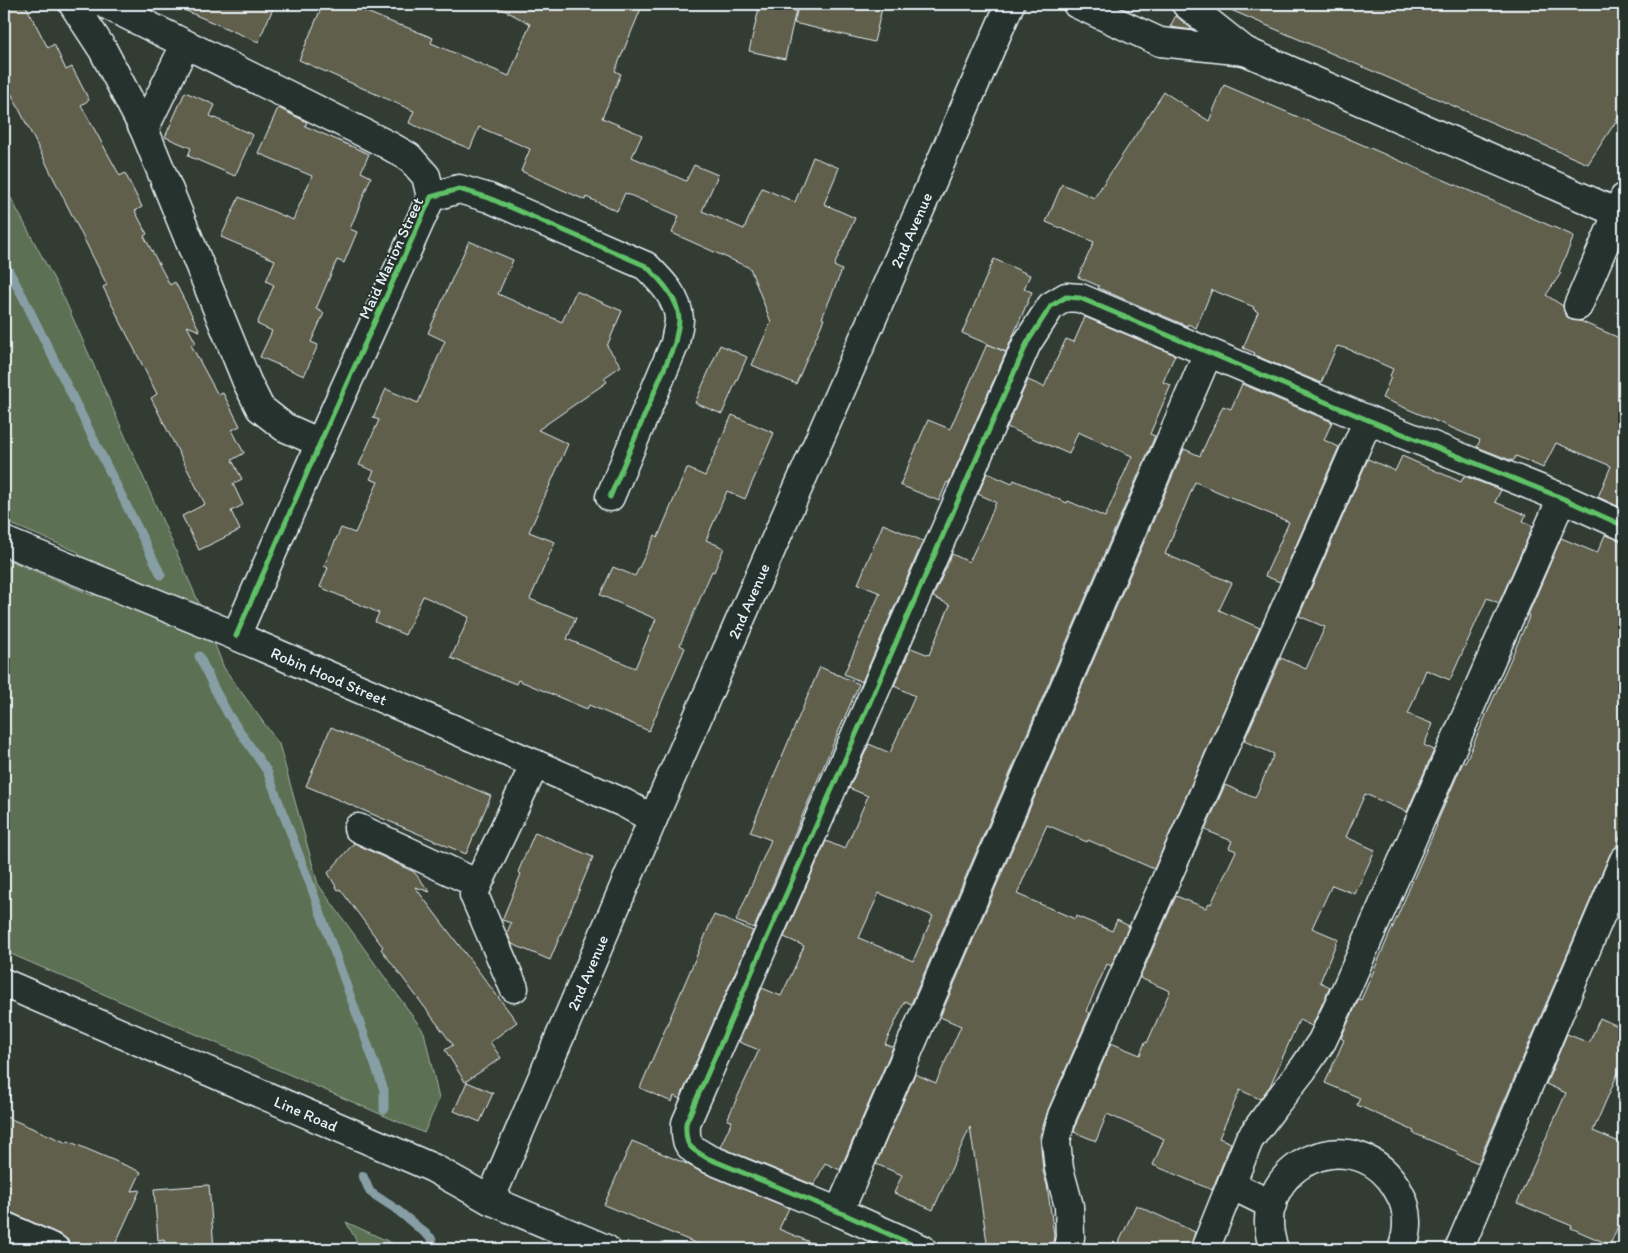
<svg xmlns="http://www.w3.org/2000/svg" width="1628" height="1253" viewBox="0 0 1628 1253" font-family="Itim,sans-serif">
	<style>
		.green { fill: #5b7053; stroke: #a2b0a6 }
		.lines { fill: none; stroke-linecap: round; stroke-linejoin: round }
		.stream { stroke: #879ea5; stroke-width: 9 }
		.building { fill: #605f4b; stroke: #e8f1f8; fill-rule: evenodd }
		.street-casing { stroke: #e8f1f8; stroke-width: 31 }
		.secondary-casing { stroke: #e8f1f8; stroke-width: 31 }
		.street { stroke: #26332d; stroke-width: 28 }
		.secondary { stroke: #26332d; stroke-width: 28 }
		.cycleway-casing { stroke: #26332d; stroke-width: 8 }
		.cycleway { stroke: #61c268; stroke-width: 5 }
		.labels { text-anchor: middle; dominant-baseline: central; stroke-width: 4; stroke-linejoin: round; paint-order: stroke }
		.street-label { font-size: 16px; fill: #e8f1f8; stroke: #26332d }
	</style>
	<rect width="100%" height="100%" fill="#323c33"/>
	<filter id="ink" filterUnits="userSpaceOnUse"><feTurbulence type="fractalNoise" baseFrequency=".02" numOctaves="2"/><feDisplacementMap in="SourceGraphic" scale="10" xChannelSelector="R" yChannelSelector="G"/><feConvolveMatrix kernelMatrix="1 2 1 2 8 2 1 2 1" color-interpolation-filters="sRGB"/></filter>
	<g filter="url(#ink)">
		<path class="green" d="M4,185L64,298L198,601L224,668L279,744L318,884L424,1032L439,1099L424,1133L4,951V558L94,596L78,552L4,521Z
			M346,1222L405,1249H361Z"/>
		<g class="lines">
			<path class="stream" d="M4,262L23,297L161,575
				M199,656L214,688L228,714L267,771L310,884L384,1090V1110
				M363,1176L370,1192L396,1209L431,1238L435,1249"/>
		</g>
		<path class="building" d="M4,4H25L48,48L54,44L66,70L72,67L89,100L81,105L120,176L125,173L142,207L135,211L147,234L144,236L170,285L175,282L200,331L187,326L196,343L191,345L218,395L223,393L240,426L232,430L244,453L232,460L242,479L233,484L243,505L231,511L240,530L199,550L182,516L205,504L151,398L157,394L103,287L107,285L4,79Z
			M170,4H275L258,42Z
			M323,4H347L401,26V25L433,38L431,43L509,76L530,24L493,4H643L615,71L621,74L602,118L642,135L632,157L686,181L694,165L718,175L702,211L744,229L762,188L795,202L813,157L839,168L824,204L855,218L834,266L842,270L822,318L824,319L796,384L752,365L771,322L750,268L672,233L679,216L625,193L617,211L586,197L585,200L521,171L530,149L479,127L470,149L409,123L414,111L299,60Z
			M760,4L796,10L785,59L749,51Z
			M799,4H883L874,42L794,23Z
			M1217,4H1624V109L1588,164Z
			M1176,15V16L1193,30L1170,27Z
			M1224,85L1574,236L1559,272L1561,273L1546,295L1563,306L1565,315L1571,320L1580,321L1624,340V509L1598,497L1611,466L1556,443L1543,468L1516,456L1513,461L1477,447L1480,440L1382,398L1391,377L1390,376L1393,369L1348,349L1337,346L1321,383L1254,355L1255,353L1243,348L1258,312L1253,309L1254,307L1212,290L1196,328L1188,324L1187,326L1098,288L1099,286L1078,277L1094,242L1046,222L1062,184L1094,198L1164,92L1209,121Z
			M185,92L215,105L210,116L253,135L235,176L188,156L191,148L165,137Z
			M278,108L307,122L305,126L369,154L361,172L371,177L350,229L357,232L344,263L337,260L316,309L324,313L311,342L318,345L304,376L260,357L272,331L257,324L274,285L266,281L275,260L221,237L239,197L293,220L312,176L258,153Z
			M469,241L513,260L498,294L562,322L576,291L622,311L607,346L621,366L604,378L607,382L538,430L568,444L529,532L555,542L530,599L576,618L567,639L635,668L656,619L600,595L613,567L635,576L655,535L658,537L687,468L705,476L732,415L774,433L745,499L727,491L706,540L724,548L714,572L712,571L680,645L685,648L649,731L589,705L587,709L518,680L516,684L451,658L469,617L423,596L405,635L375,622L379,613L320,587L328,568L324,566L341,528L355,533L378,482L370,479L374,471L359,465L379,420L373,418L386,389L418,403L445,341L428,333Z
			M994,259L1030,275L1024,289L1032,292L1006,352L962,333Z
			M1085,317L1175,355L1163,382L1171,385L1150,434L1155,436L911,1004L905,1001L885,1044L893,1047L840,1170L825,1163L814,1185L720,1147L732,1121L727,1120L759,1050L739,1042L762,988L781,996L793,971L804,946L784,937L826,841L845,849L868,796L849,788L869,744L890,753L915,696L894,686L911,648L929,655L950,605L933,597L952,554L969,562L989,520L996,502L978,494L987,473L1012,484L1014,480L1067,503L1068,501L1105,517L1132,456L1078,432L1069,454L1007,427L1028,380L1044,387L1066,339L1074,342ZM879,893L933,916L913,961L859,938Z
			M987,344L1006,352L949,483L947,482L939,501L900,485L928,420L950,429Z
			M720,345L747,357L722,414L695,403Z
			M1242,384L1332,422L1324,440L1339,447L1280,582L1265,576L1289,522L1195,482L1165,554L1232,583L1219,610L1260,628L1154,869L1088,840L1087,842L1047,825L1041,838L1017,894L1075,919L1076,916L1112,931L1117,920L1129,926L1111,966L1107,964L1086,1011L1090,1013L1048,1110L1040,1136L1043,1171L1047,1185L1054,1235L1053,1243L1027,1246L1028,1249H988L970,1127L933,1210L894,1193L902,1175L876,1164L915,1074L936,1083L961,1026L940,1017L1184,449L1200,456L1223,406L1231,409Z
			M1402,456L1461,482L1464,476L1501,490L1495,502L1526,515L1523,521L1533,526L1499,603L1487,598L1450,680L1426,670L1408,714L1433,724L1424,745L1434,750L1407,812L1365,794L1346,837L1375,850L1355,894L1332,885L1312,928L1338,939L1320,982L1330,987L1312,1026L1299,1020L1270,1086L1260,1099L1240,1090L1219,1138L1231,1143L1212,1190L1153,1165L1164,1139L1107,1114L1096,1141L1074,1132L1077,1121L1111,1043L1140,1055L1145,1042L1147,1043L1170,991L1140,978L1176,896L1206,908L1209,903L1211,904L1236,851L1229,848L1232,841L1205,830L1225,785L1255,798L1274,754L1244,741L1281,658L1306,669L1325,627L1299,616L1368,459L1395,471Z
			M883,524L923,541L862,682L844,674L880,593L858,584Z
			M1605,535L1624,541V828L1616,847L1610,854L1478,1163L1457,1154L1458,1152L1413,1133L1414,1131L1357,1105L1360,1098L1325,1083L1344,1040L1341,1038L1359,999L1361,1000L1437,825H1436L1463,762L1465,763L1527,622L1529,616L1528,615L1561,538L1597,553Z
			M820,667L859,684L754,928L736,921L771,840L750,832Z
			M331,727L491,796L466,854L306,786Z
			M535,832L593,857L550,960L512,944L507,933L511,923L502,920L521,874L518,872Z
			M354,843L414,872L430,892L415,887L517,1022L490,1042L501,1058L465,1082L445,1050L453,1045L381,949L383,947L340,889L338,890L328,873Z
			M714,915L753,931L680,1099L674,1096L672,1102L640,1088Z
			M1600,1018L1624,1029V1059L1593,1131L1624,1144V1212L1610,1245L1571,1228L1572,1226L1517,1203L1566,1093L1546,1084L1567,1034L1589,1043Z
			M467,1082L493,1093L480,1122L454,1111Z
			M4,1116L67,1143L68,1141L141,1172L132,1191L140,1190L113,1249H70L68,1240L61,1235L10,1212L4,1211Z
			M632,1141L687,1164L701,1172L789,1208L779,1229L826,1249H710L604,1205Z
			M209,1185L214,1249H165L164,1239L158,1240L154,1189Z
			M1136,1205L1195,1232L1190,1249H1116Z"/>
		<g class="lines">
			<defs>
				<g id="street">
					<path d="M73,4L103,50L144,129L247,382L260,408L284,427L320,443"/>
					<path d="M105,4L388,145L409,157L426,176L431,197"/>
					<path d="M1077,4L1160,42L1245,51"/>
					<path d="M1186,4L1245,51L1618,213"/>
					<path d="M144,129L185,45"/>
					<path d="M1578,306L1624,198"/>
					<path id="s1" d="M4,541L236,636L535,764L624,803L653,819"/>
					<path d="M236,636L320,443L431,197L459,189L489,198L646,266C660,280 678,297 679,319C679,326 676,335 675,343L610,497"/>
					<path d="M358,828L478,884L535,764"/>
					<path d="M478,884L474,895L514,988"/>
					<path d="M1231,1185L1272,1205"/>
					<path d="M490,1200L606,1249"/>
					<path d="M839,1212L1208,353"/>
					<path d="M4,1226L55,1249"/>
					<path d="M922,1249L839,1212L707,1158C688,1147 685,1145 686,1123L1027,343L1051,306L1066,297L1080,298L1368,420L1562,498L1624,526"/>
					<path d="M1068,1249L1070,1237L1069,1206L1059,1169L1056,1141L1062,1116L1368,420"/>
					<path d="M1205,1249L1249,1140L1274,1106L1303,1069L1322,1041L1340,1003L1562,498"/>
					<path d="M1274,1249C1244,1165 1359,1113 1400,1194C1409,1210 1409,1232 1402,1249"/>
					<path d="M1459,1249L1624,860"/>
				</g>
				<g id="secondary">
					<path id="s2" d="M4,983L433,1168L490,1200L653,819L1010,4"/>
				</g>
			</defs>
			<use href="#street" class="street-casing"/>
			<use href="#secondary" class="secondary-casing"/>
			<use href="#street" class="street"/>
			<use href="#secondary" class="secondary"/>
			<defs>
				<path id="cycleway" d="M236,636L320,443L431,197L459,189L489,198L646,266C660,280 678,297 679,319C679,326 676,335 675,343L610,497
					M922,1249L839,1212L707,1158C688,1147 685,1145 686,1123L1027,343L1051,306L1066,297L1080,298L1368,420L1562,498L1624,526"/>
			</defs>
			<use href="#cycleway" class="cycleway-casing"/>
			<use href="#cycleway" class="cycleway"/>
		</g>
	</g>
	<g class="labels">
		<g class="street-label">
			<text stroke="none"><textPath href="#s2" startOffset="1590">2nd Avenue</textPath></text>
			<text transform="translate(391 258) rotate(-65)">Maid Marion Street</text>
			<text stroke="none"><textPath href="#s2" startOffset="1185">2nd Avenue</textPath></text>
			<text stroke="none"><textPath href="#s1" startOffset="352">Robin Hood Street</textPath></text>
			<text stroke="none"><textPath href="#s2" startOffset="780">2nd Avenue</textPath></text>
			<text stroke="none"><textPath href="#s2" startOffset="329">Line Road</textPath></text>
		</g>
	</g>
	<rect width="1628" height="1253" fill="none" stroke="#26332d" stroke-width="20"/>
	<rect x="10" y="10" width="1608" height="1233" fill="none" stroke="#e8f1f8" stroke-width="2" filter="url(#ink)"/>
</svg>
